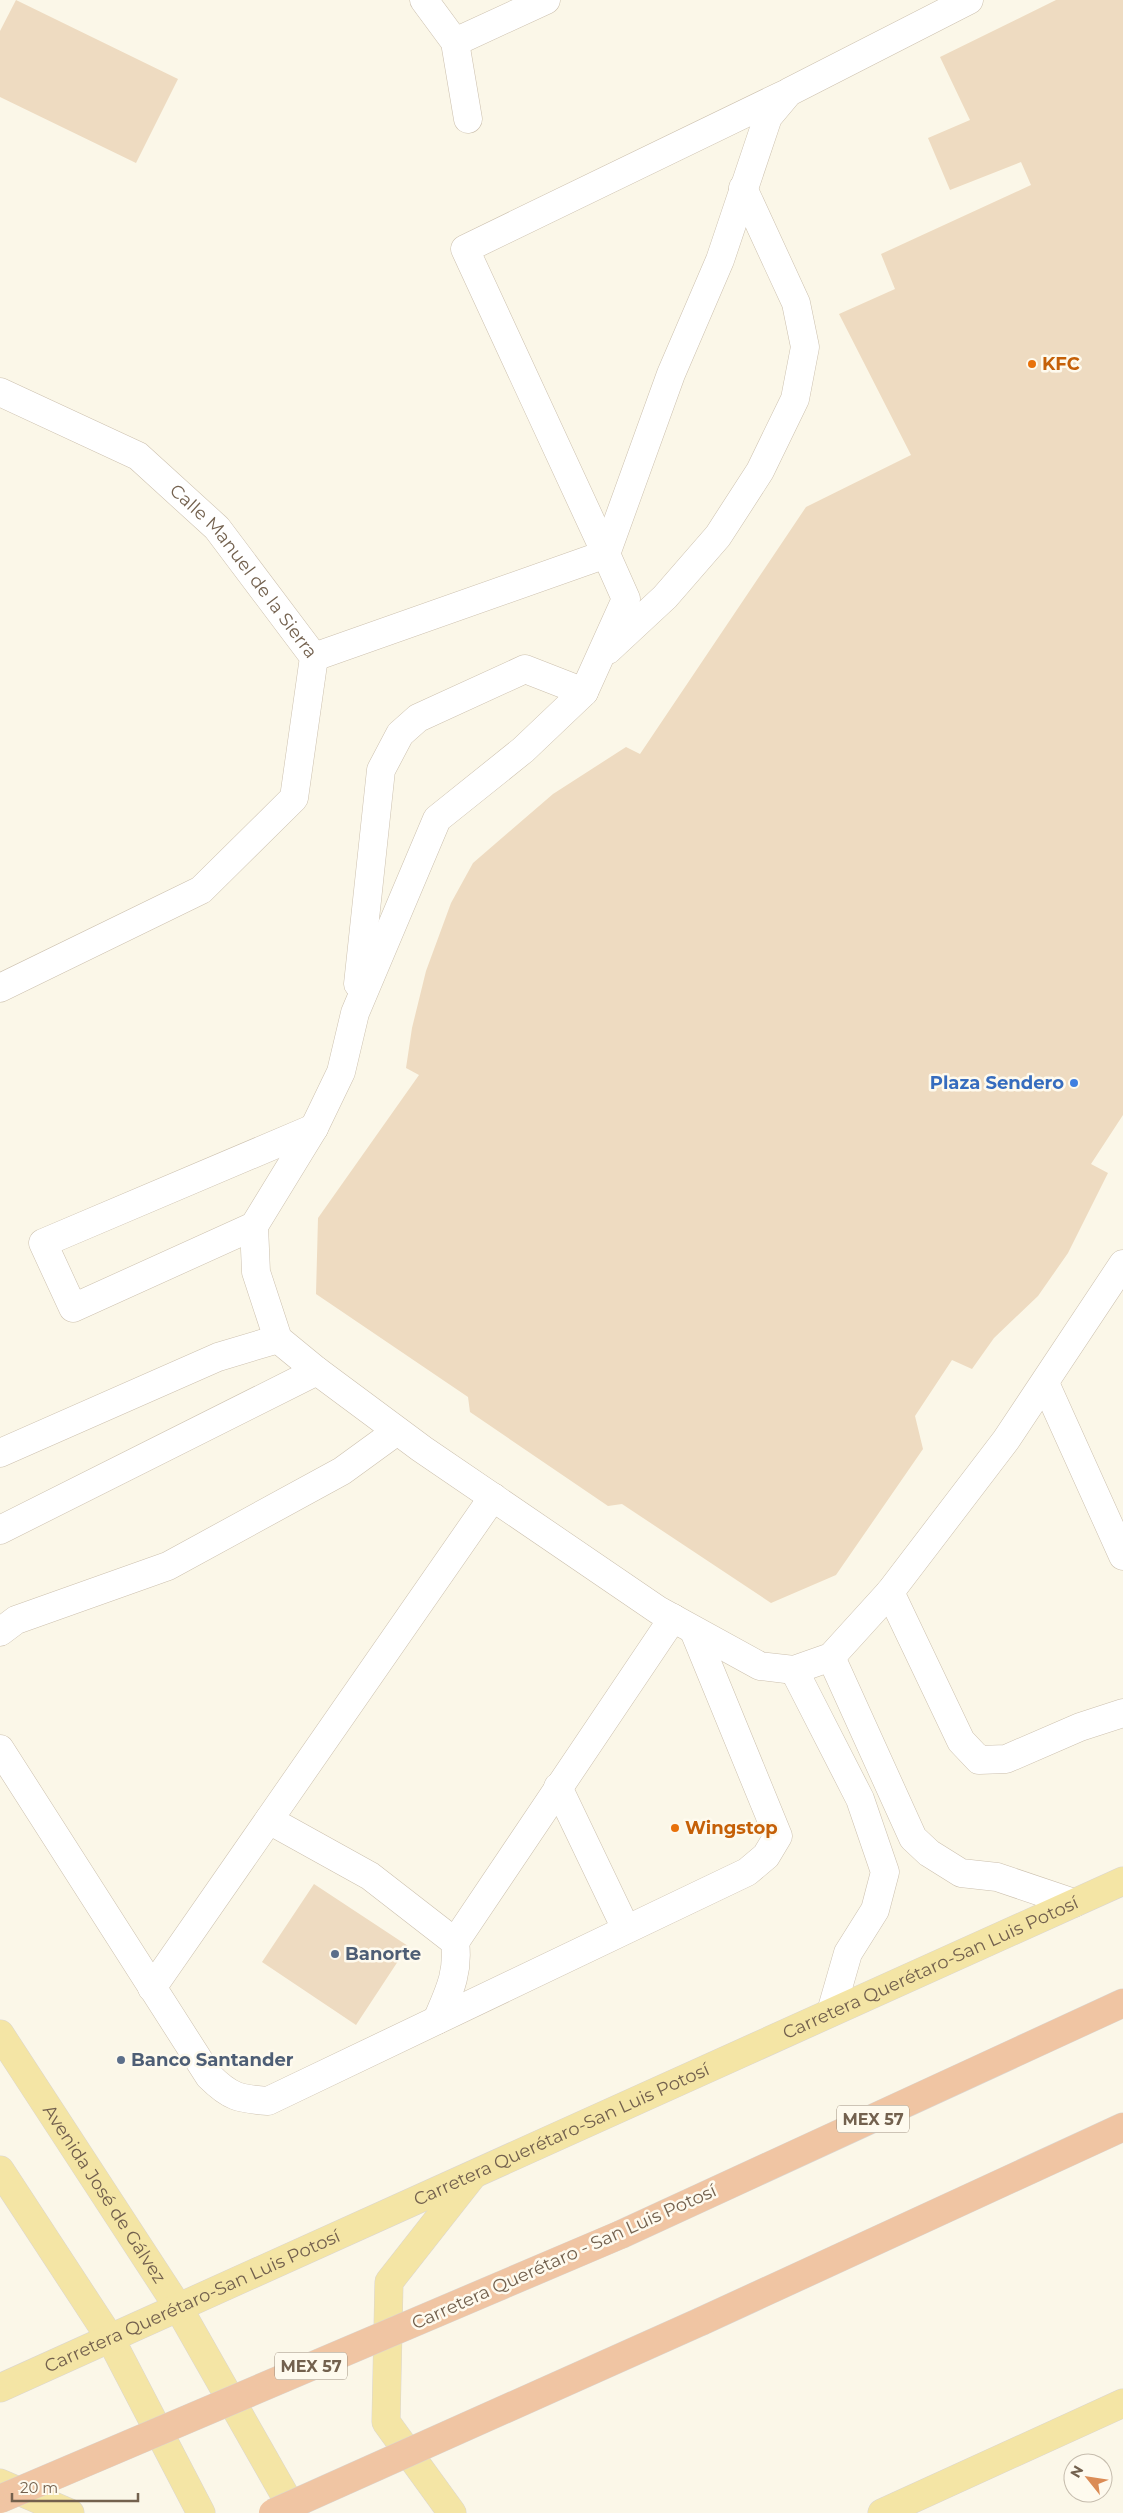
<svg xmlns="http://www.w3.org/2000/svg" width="1123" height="2513" viewBox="0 0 1123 2513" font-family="Montserrat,sans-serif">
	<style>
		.building { fill: #eedbc1 }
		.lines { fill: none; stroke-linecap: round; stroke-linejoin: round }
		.minor-casing { stroke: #ccc0ae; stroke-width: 29 }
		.major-casing { stroke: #dbd6d1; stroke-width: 29 }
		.highway-casing { stroke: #dbd6d1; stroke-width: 29 }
		.minor { stroke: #fff; stroke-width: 28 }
		.major { stroke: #f4e5a5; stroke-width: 28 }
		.highway { stroke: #f0c5a3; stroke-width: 28 }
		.highway-bridge-casing { stroke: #dbd6d1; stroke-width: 29; stroke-linecap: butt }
		.highway-bridge { stroke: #f0c5a3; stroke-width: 28 }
		.food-dot { fill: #e8710a; stroke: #fefaee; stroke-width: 2 }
		.shop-dot { fill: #3f7fe0; stroke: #fefaee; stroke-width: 2 }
		.service-dot { fill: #5c6f8a; stroke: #fefaee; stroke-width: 2 }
		.labels { text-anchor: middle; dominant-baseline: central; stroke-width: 5; stroke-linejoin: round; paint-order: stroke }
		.shield { fill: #fefaee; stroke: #9d8f7e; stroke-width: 1 }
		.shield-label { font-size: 16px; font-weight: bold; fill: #73614e }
		.food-label { font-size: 18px; font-weight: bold; fill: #c56008; stroke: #fefaee; text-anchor: start }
		.street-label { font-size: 18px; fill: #73614e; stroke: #fefaee }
		.shop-label { font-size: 18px; font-weight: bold; fill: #366cbe; stroke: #fefaee; text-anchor: end }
		.service-label { font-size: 18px; font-weight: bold; fill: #4e5e75; stroke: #fefaee; text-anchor: start }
	</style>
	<rect width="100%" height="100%" fill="#fbf7e8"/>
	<path class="building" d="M16,0L178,79L136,163L0,97V31Z
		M1056,0H1123V1115L1091,1164L1108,1173L1068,1253L1038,1296L994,1338L972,1369L952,1360L915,1416L923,1449L836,1575L771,1603L622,1504L608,1506L470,1412L468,1397L316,1294L318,1218L419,1075L406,1068L412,1028L426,971L451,903L473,863L553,794L626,747L640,754L806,507L911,455L839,314L895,289L881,254L1031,185L1021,162L950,190L928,138L970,120L940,57Z
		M314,1884L408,1946L356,2025L262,1962Z"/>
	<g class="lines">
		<defs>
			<g id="minor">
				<path d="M424,0L455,42L468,119"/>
				<path d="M969,0L789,92L768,117L720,260L671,374L606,554L626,599L584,692L523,750L437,819L355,1013L341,1072L314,1128L254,1226L256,1272L278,1339L317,1371L422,1449L658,1610L760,1666L794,1670L831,1657L890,1592L1006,1440L1123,1264"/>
				<path d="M455,42L546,0"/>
				<path id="s1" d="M0,392L138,456L217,528L314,657L294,798L201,890L0,988"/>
				<path d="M608,650L665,597L718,536L760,471L795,399L805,347L796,303L743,188"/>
				<path d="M314,657L606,554L465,249L783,95"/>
				<path d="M358,984L381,770L400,734L418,718L525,669L584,692"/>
				<path d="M254,1226L73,1308L43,1243L314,1128"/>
				<path d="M1045,1383L1123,1556"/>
				<path d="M0,1453L218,1357L278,1339"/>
				<path d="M0,1530L317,1371"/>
				<path d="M890,1592L961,1741L979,1760L1006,1759L1080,1727L1123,1713"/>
				<path d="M0,1632L16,1620L168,1566L342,1471L397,1431"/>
				<path d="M831,1657L913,1838L929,1853L961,1873L997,1877L1074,1903"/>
				<path d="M794,1670L860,1799L885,1872L875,1910L848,1953L831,2012"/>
				<path d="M0,1749L209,2076C230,2097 239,2099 268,2101L747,1872L766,1856L778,1836L694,1631"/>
				<path d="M558,1787L626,1929"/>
				<path d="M269,1820L370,1876L455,1942C459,1973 449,1992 437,2020"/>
				<path d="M455,1942L673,1618"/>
				<path d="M152,1988L493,1497"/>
			</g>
			<g id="major">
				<path id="s2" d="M0,2034L178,2307L295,2513"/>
				<path d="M0,2170L110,2338L201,2513"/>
				<path id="s3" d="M0,2388L1123,1881"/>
				<path d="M0,2483L70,2513"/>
				<path d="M452,2513L386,2422L389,2282L473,2175"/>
				<path d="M882,2513L1123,2403"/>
			</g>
			<path id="highway" d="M622,2234L1123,2003
				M702,2321L1123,2127"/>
		</defs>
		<use href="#minor" class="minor-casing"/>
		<use href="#major" class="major-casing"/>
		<use href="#highway" class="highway-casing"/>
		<use href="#minor" class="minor"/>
		<use href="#major" class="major"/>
		<use href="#highway" class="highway"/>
		<defs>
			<path id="highway-bridge" d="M0,2499L622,2234
				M273,2513L702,2321"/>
		</defs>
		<use href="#highway-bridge" class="highway-bridge-casing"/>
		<use href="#highway-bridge" class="highway-bridge"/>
	</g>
	<g class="food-dot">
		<circle cx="1032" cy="364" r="5"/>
		<circle cx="675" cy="1828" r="5"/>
	</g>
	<circle class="shop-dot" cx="1074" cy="1083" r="5"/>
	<g class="service-dot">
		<circle cx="335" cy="1954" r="5"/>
		<circle cx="121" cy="2060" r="5"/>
	</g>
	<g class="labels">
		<g class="shield">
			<rect x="837" y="2105.5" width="72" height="27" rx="4"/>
			<rect x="275" y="2352.5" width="72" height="27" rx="4"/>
		</g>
		<g class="shield-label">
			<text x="873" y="2119">MEX 57</text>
			<text x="311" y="2366">MEX 57</text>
		</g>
		<g class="food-label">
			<text x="1042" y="364">KFC</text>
			<text x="685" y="1828">Wingstop</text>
		</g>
		<g class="street-label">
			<text stroke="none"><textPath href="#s1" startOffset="309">Calle Manuel de la Sierra</textPath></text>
			<text stroke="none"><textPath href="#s3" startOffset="1021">Carretera Querétaro-San Luis Potosí</textPath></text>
			<text stroke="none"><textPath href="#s3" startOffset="616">Carretera Querétaro-San Luis Potosí</textPath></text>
			<text stroke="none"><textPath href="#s2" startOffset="191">Avenida José de Gálvez</textPath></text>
			<text transform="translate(564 2257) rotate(-24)">Carretera Querétaro - San Luis Potosí</text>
			<text stroke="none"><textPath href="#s3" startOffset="211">Carretera Querétaro-San Luis Potosí</textPath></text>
		</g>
		<g class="shop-label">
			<text x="1064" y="1083">Plaza Sendero</text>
		</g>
		<g class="service-label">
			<text x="345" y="1954">Banorte</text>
			<text x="131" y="2060">Banco Santander</text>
		</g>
	</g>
	<g transform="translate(1088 2478) rotate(300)"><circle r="24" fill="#fefaee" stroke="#c6bdae"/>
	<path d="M0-4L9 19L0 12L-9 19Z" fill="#db8c56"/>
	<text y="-8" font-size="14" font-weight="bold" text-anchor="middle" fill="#73614e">N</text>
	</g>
	<path d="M12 2493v8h126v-8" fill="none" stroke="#73614e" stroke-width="2.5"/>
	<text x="20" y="2493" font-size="15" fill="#73614e" stroke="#fefaee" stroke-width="4" paint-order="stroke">20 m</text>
</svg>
